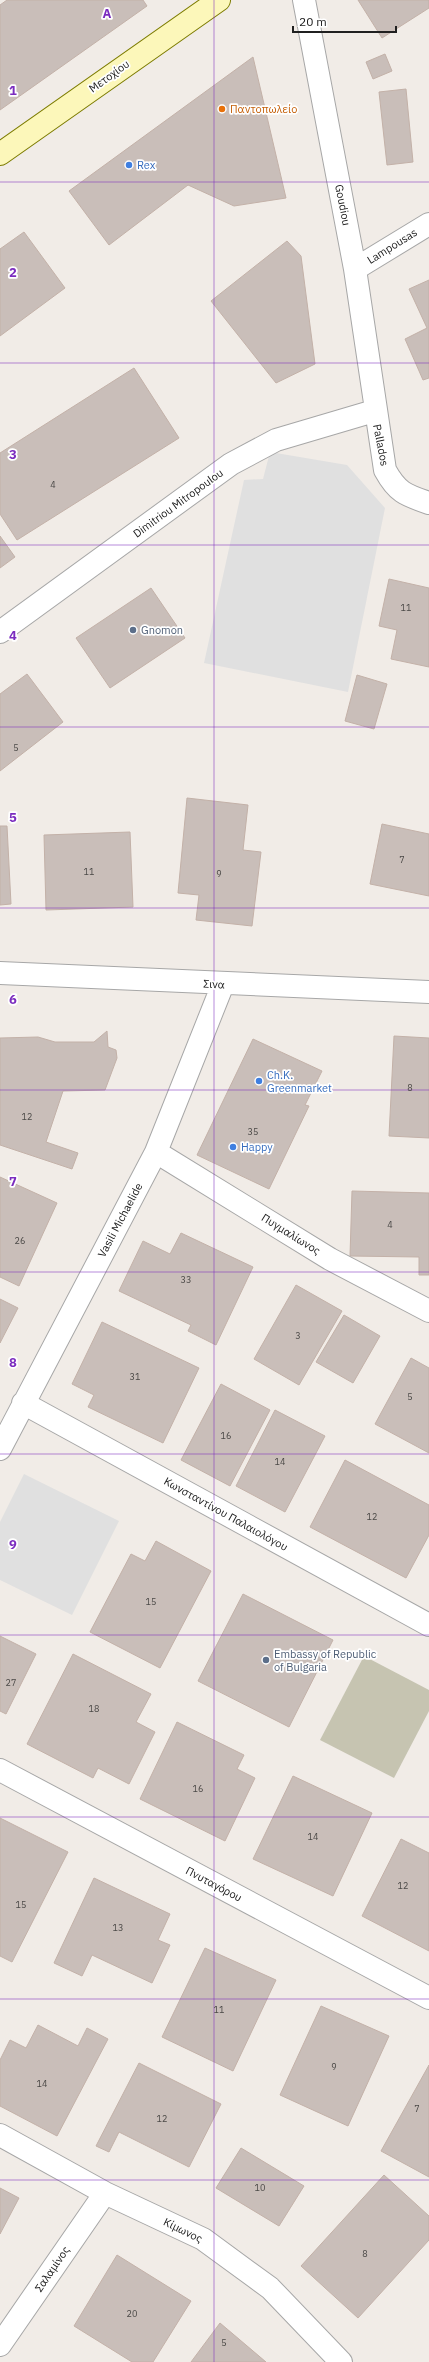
<svg xmlns="http://www.w3.org/2000/svg" width="429" height="2362" viewBox="0 0 429 2362" font-family="'IBM Plex Sans',sans-serif">
	<style>
		.construction { fill: #c6c4b1 }
		.parking { fill: #e0e0e0 }
		.building { fill: #c9beb9; stroke: #c3b1a8 }
		.lines { fill: none; stroke-linecap: round; stroke-linejoin: round }
		.minor-casing { stroke: #a7a7a7; stroke-width: 24 }
		.secondary-casing { stroke: #7d7c01; stroke-width: 24 }
		.minor { stroke: #fff; stroke-width: 22 }
		.secondary { stroke: #fcf7ba; stroke-width: 22 }
		.grid { fill: none; stroke: #7b2cbf; stroke-width: 1; stroke-opacity: 0.55 }
		.food-dot { fill: #e8710a; stroke: #fff; stroke-width: 1.5 }
		.shop-dot { fill: #3f7fe0; stroke: #fff; stroke-width: 1.5 }
		.service-dot { fill: #5c6f8a; stroke: #fff; stroke-width: 1.5 }
		.labels { text-anchor: middle; dominant-baseline: central; stroke-width: 3.5; stroke-linejoin: round; paint-order: stroke }
		.number-label { font-size: 9px; fill: #4a4846 }
		.street-label { font-size: 11px; fill: #202020; stroke: #fff }
		.food-label { font-size: 11px; fill: #c56008; stroke: #fff; text-anchor: start }
		.shop-label { font-size: 11px; fill: #366cbe; stroke: #fff; text-anchor: start }
		.service-label { font-size: 11px; fill: #4e5e75; stroke: #fff; text-anchor: start }
		.grid-label { font-size: 13px; text-anchor: middle; font-weight: bold; fill: #7b2cbf; stroke: #fff; stroke-width: 3.5; stroke-linejoin: round; paint-order: stroke }
	</style>
	<rect width="100%" height="100%" fill="#f1ece7"/>
	<path class="construction" d="M364,1656L429,1690V1711L394,1778L320,1740Z"/>
	<path class="parking" d="M270,452L347,465L385,508L348,692L204,663L244,480L263,479Z
		M24,1474L119,1521L72,1615L0,1580V1522Z"/>
	<path class="building" d="M7,0H143L147,6L0,110V5Z
		M358,0H429V8L382,38Z
		M385,54L392,71L373,79L366,62Z
		M253,57L286,198L234,206L188,185L109,245L69,191Z
		M406,89L413,162L387,165L379,92Z
		M24,232L65,288L0,336V249Z
		M287,241L301,256L315,364L276,383L211,301Z
		M429,280V378L423,380L405,339L427,328L409,289Z
		M134,368L179,438L17,540L0,514V453Z
		M0,536L15,557L0,568Z
		M389,579L429,588V667L391,659L397,630L379,626Z
		M151,588L185,638L110,688L76,638Z
		M27,674L63,722L0,771V694Z
		M357,675L387,684L374,729L345,721Z
		M187,798L248,805L243,850L261,852L252,926L196,920L199,895L178,893Z
		M382,824L429,834V896L370,884Z
		M0,826H7L11,904L0,905Z
		M130,832L133,907L46,910L44,835Z
		M107,1031L108,1047L116,1050L117,1058L105,1090L63,1091L46,1142L78,1153L72,1169L0,1145V1038L38,1037L55,1042H94Z
		M394,1036L429,1038V1138L389,1136Z
		M253,1039L322,1071L305,1105L309,1106L269,1189L197,1155Z
		M0,1177L57,1203L19,1286L0,1277Z
		M352,1191L429,1193V1275H419V1257L350,1256Z
		M181,1233L253,1267L216,1345L188,1331L191,1325L119,1291L143,1241L170,1254Z
		M296,1285L342,1311L299,1385L254,1359Z
		M0,1299L18,1308L0,1343Z
		M344,1315L380,1336L353,1383L316,1362Z
		M102,1322L199,1368L163,1443L88,1407L94,1395L72,1384Z
		M411,1358L429,1368V1453L375,1424Z
		M221,1384L270,1410L230,1486L181,1460Z
		M275,1410L325,1436L285,1512L236,1486Z
		M345,1460L429,1505V1535L406,1578L310,1527Z
		M156,1541L211,1571L160,1668L90,1632L131,1554L145,1561Z
		M243,1594L333,1640L289,1727L198,1681Z
		M0,1636L36,1654L6,1714L0,1711Z
		M73,1654L151,1694L136,1722L155,1732L129,1784L98,1768L93,1778L27,1744Z
		M177,1722L244,1755L237,1769L255,1778L225,1841L140,1799Z
		M293,1776L372,1813L333,1896L253,1859Z
		M0,1818L68,1852L12,1962L0,1956Z
		M401,1839L429,1853V1951L362,1916Z
		M94,1878L170,1914L158,1940L170,1945L152,1983L92,1955L82,1976L54,1963Z
		M205,1948L276,1980L233,2071L162,2037Z
		M321,2006L389,2036L348,2126L280,2095Z
		M38,2025L78,2046L87,2028L108,2039L57,2136L0,2106V2060L10,2040L26,2048Z
		M139,2063L221,2104L189,2167L119,2132L109,2152L96,2146Z
		M429,2065V2177L381,2151Z
		M241,2148L304,2186L279,2226L216,2188Z
		M384,2175L429,2216V2240L358,2318L301,2266Z
		M0,2188L19,2198L0,2234Z
		M117,2255L191,2301L153,2362H132L74,2326Z
		M220,2323L266,2362H191Z"/>
	<g class="lines">
		<defs>
			<path id="minor" d="M304,0L355,269L385,470C397,492 405,495 429,503
				M355,269L429,224
				M0,632L231,464L276,440L374,411
				M0,973L429,992
				M156,1152L330,1259L429,1311
				M23,1403L429,1625
				M0,1449L156,1152L223,984
				M0,1770L429,1998
				M0,2135L105,2193L203,2239L270,2288L341,2362
				M0,2345L105,2193"/>
			<path id="secondary" d="M0,154L219,0"/>
		</defs>
		<use href="#minor" class="minor-casing"/>
		<use href="#secondary" class="secondary-casing"/>
		<use href="#minor" class="minor"/>
		<use href="#secondary" class="secondary"/>
	</g>
	<path class="grid" d="M214,0V2362M0,182H429M0,363H429M0,545H429M0,727H429M0,908H429M0,1090H429M0,1272H429M0,1454H429M0,1635H429M0,1817H429M0,1999H429M0,2180H429"/>
	<circle class="food-dot" cx="222" cy="109" r="4"/>
	<g class="shop-dot">
		<circle cx="129" cy="165" r="4"/>
		<circle cx="259" cy="1081" r="4"/>
		<circle cx="233" cy="1147" r="4"/>
	</g>
	<g class="service-dot">
		<circle cx="133" cy="630" r="4"/>
		<circle cx="266" cy="1660" r="4"/>
	</g>
	<g class="labels">
		<g class="number-label">
			<text x="53" y="484">4</text>
			<text x="406" y="607">11</text>
			<text x="16" y="747">5</text>
			<text x="402" y="859">7</text>
			<text x="89" y="871">11</text>
			<text x="219" y="873">9</text>
			<text x="410" y="1087">8</text>
			<text x="27" y="1116">12</text>
			<text x="253" y="1131">35</text>
			<text x="390" y="1224">4</text>
			<text x="20" y="1240">26</text>
			<text x="186" y="1279">33</text>
			<text x="298" y="1335">3</text>
			<text x="135" y="1376">31</text>
			<text x="410" y="1396">5</text>
			<text x="226" y="1435">16</text>
			<text x="280" y="1461">14</text>
			<text x="372" y="1516">12</text>
			<text x="151" y="1601">15</text>
			<text x="11" y="1682">27</text>
			<text x="94" y="1708">18</text>
			<text x="198" y="1788">16</text>
			<text x="313" y="1836">14</text>
			<text x="403" y="1885">12</text>
			<text x="21" y="1904">15</text>
			<text x="118" y="1927">13</text>
			<text x="219" y="2009">11</text>
			<text x="334" y="2066">9</text>
			<text x="42" y="2083">14</text>
			<text x="417" y="2108">7</text>
			<text x="162" y="2118">12</text>
			<text x="260" y="2187">10</text>
			<text x="365" y="2253">8</text>
			<text x="132" y="2313">20</text>
			<text x="224" y="2342">5</text>
		</g>
		<g class="street-label">
			<text transform="translate(109 76) rotate(-36)">Μετοχίου</text>
			<text transform="translate(343 205) rotate(79)">Goudiou</text>
			<text transform="translate(392 246) rotate(-32)">Lampousas</text>
			<text transform="translate(381 445) rotate(79)">Pallados</text>
			<text transform="translate(178 503) rotate(-36)">Dimitriou Mitropoulou</text>
			<text transform="translate(214 984) rotate(3)">Σινα</text>
			<text transform="translate(120 1220) rotate(-62)">Vasili Michaelide</text>
			<text transform="translate(291 1234) rotate(32)">Πυγμαλίωνος</text>
			<text transform="translate(226 1514) rotate(29)">Κωνσταντίνου Παλαιολόγου</text>
			<text transform="translate(214 1884) rotate(28)">Πνυταγόρου</text>
			<text transform="translate(183 2230) rotate(26)">Κίμωνος</text>
			<text transform="translate(52 2269) rotate(-56)">Σαλαμίνος</text>
		</g>
		<g class="food-label">
			<text x="230" y="109">Παντοπωλείο</text>
		</g>
		<g class="shop-label">
			<text x="137" y="165">Rex</text>
			<text x="267" y="1075">Ch.K.<tspan x="267" dy="13">Greenmarket</tspan></text>
			<text x="241" y="1147">Happy</text>
		</g>
		<g class="service-label">
			<text x="141" y="630">Gnomon</text>
			<text x="274" y="1654">Embassy of Republic<tspan x="274" dy="13">of Bulgaria</tspan></text>
		</g>
	</g>
	<g class="grid-label">
		<text x="107" y="18">A</text>
		<text x="13" y="95">1</text>
		<text x="13" y="277">2</text>
		<text x="13" y="459">3</text>
		<text x="13" y="640">4</text>
		<text x="13" y="822">5</text>
		<text x="13" y="1004">6</text>
		<text x="13" y="1186">7</text>
		<text x="13" y="1367">8</text>
		<text x="13" y="1549">9</text>
	</g>
	<path d="M293 26v6h103v-6" fill="none" stroke="#202020" stroke-width="2"/>
	<text x="299" y="26" font-size="12" fill="#202020" stroke="#ffffff" stroke-width="3" paint-order="stroke">20 m</text>
</svg>
